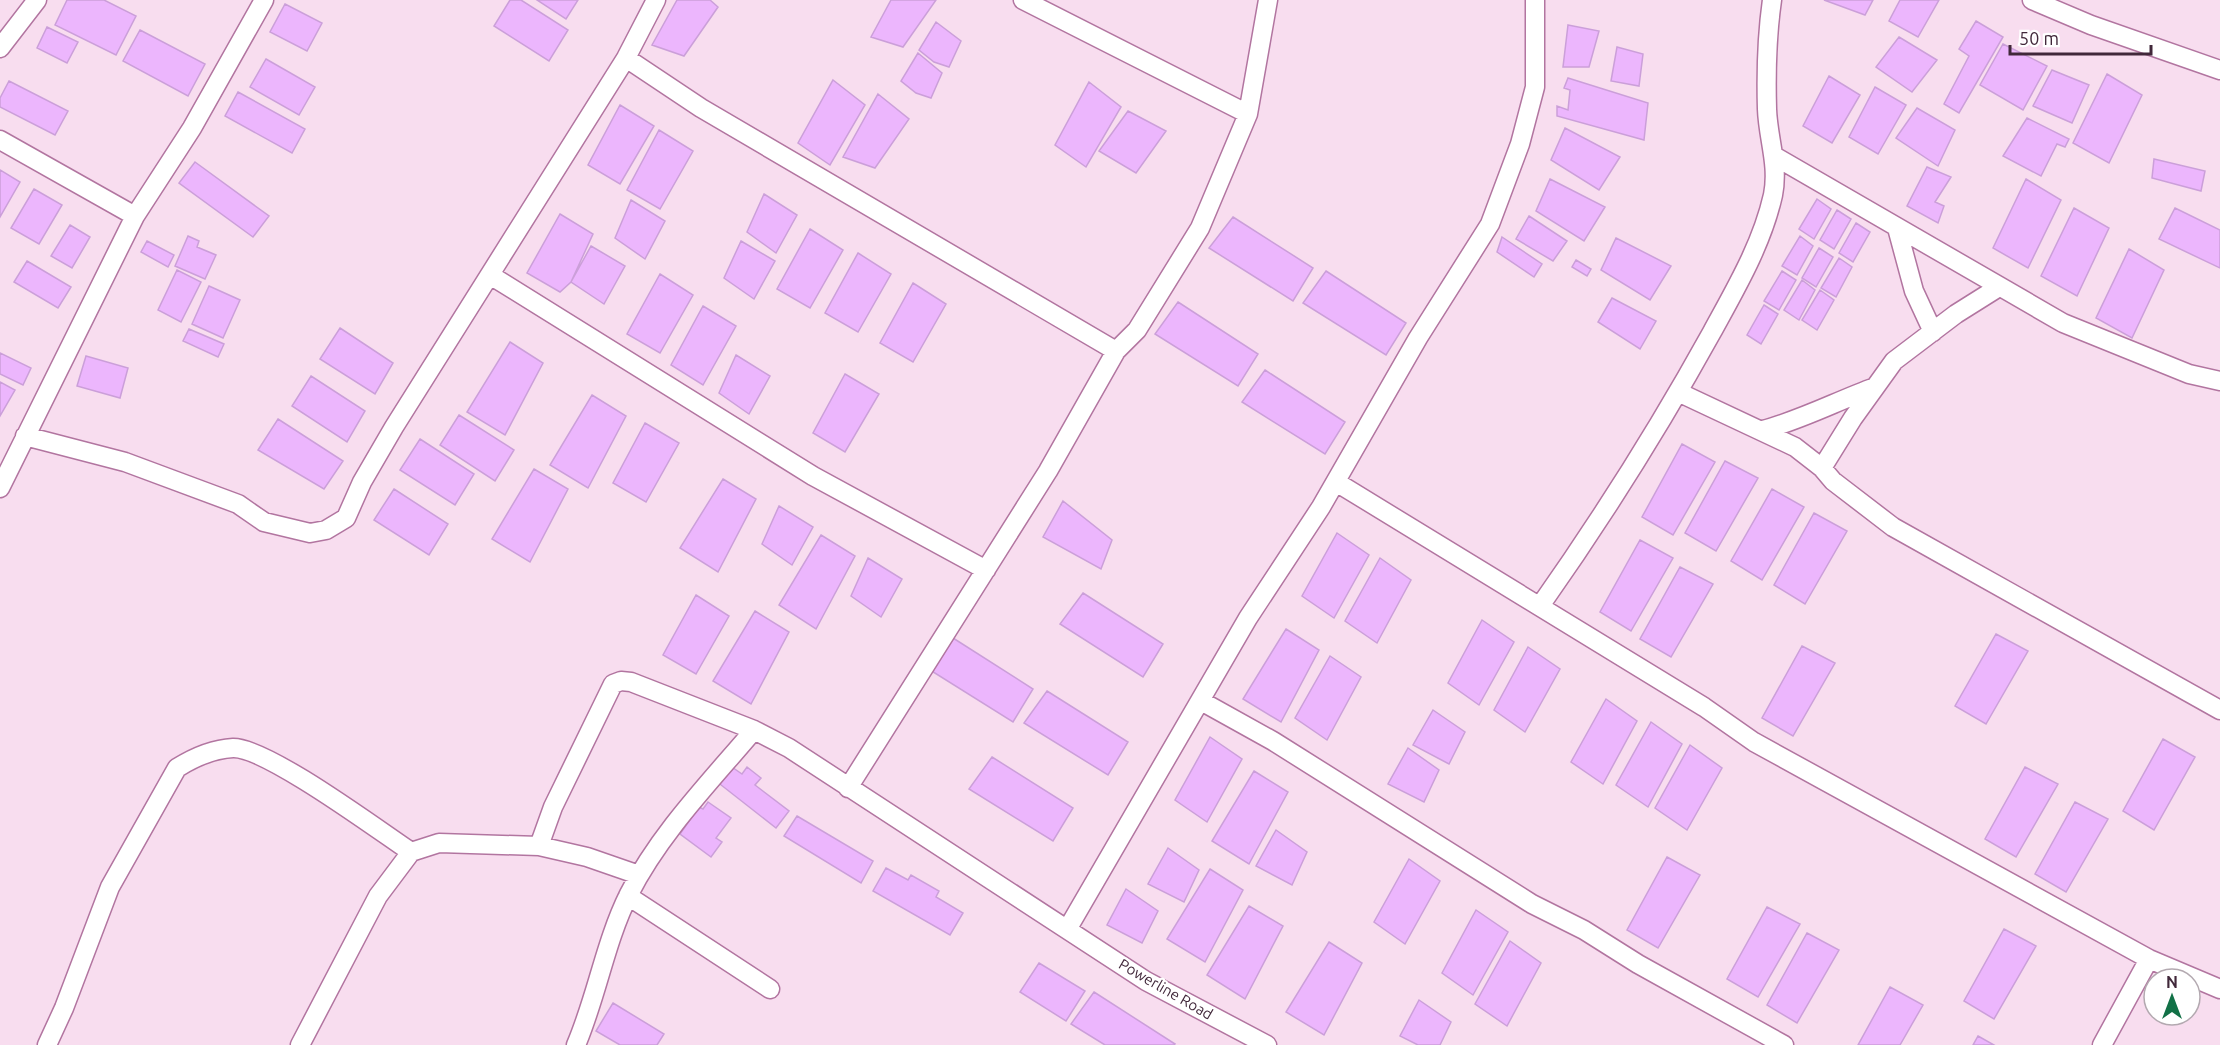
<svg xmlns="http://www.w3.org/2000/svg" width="2220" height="1045" viewBox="0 0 2220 1045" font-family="Ubuntu,sans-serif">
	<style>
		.building { fill: #ecb6fd; stroke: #cb9fd9; stroke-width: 1.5 }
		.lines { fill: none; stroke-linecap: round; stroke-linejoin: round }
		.minor-casing { stroke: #b275a0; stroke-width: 21 }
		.minor { stroke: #fff; stroke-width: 18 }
		.labels { text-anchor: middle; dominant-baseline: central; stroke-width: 4.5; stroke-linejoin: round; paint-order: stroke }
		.street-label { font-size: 15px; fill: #41283a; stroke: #fff }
	</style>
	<rect width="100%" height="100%" fill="#f8ddef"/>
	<path class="building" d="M67,0H104L136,16L116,55L55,25Z
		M510,0H521L568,30L549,61L494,26Z
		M537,0H578L566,19Z
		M677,0H710L718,7L684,56L652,45Z
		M891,0H936L903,47L871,37Z
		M1824,0H1873L1865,15Z
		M1900,0H1939L1918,37L1889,21Z
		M285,4L322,23L307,51L270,32Z
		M1976,21L2003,37L1959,113L1944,104L1969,56L1959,49Z
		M936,22L961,41L949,67L934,62L919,50Z
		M1568,25L1599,31L1589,67H1563Z
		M47,27L78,42L67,63L37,48Z
		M140,30L205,64L188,96L123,61Z
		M1899,37L1937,60L1912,92L1876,67Z
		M2003,44L2047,66L2023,110L1980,85Z
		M1617,47L1643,54L1639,86L1611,81Z
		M918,53L942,73L931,98L916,93L901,81Z
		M266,59L315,87L299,115L250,87Z
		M2052,70L2089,85L2072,123L2033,106Z
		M2107,74L2142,95L2109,163L2073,143Z
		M1829,76L1860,95L1832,143L1803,126Z
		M1568,78L1648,103L1644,140L1557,116V106L1568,110L1570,90L1564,88Z
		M833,80L865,105L830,165L798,143Z
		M9,81L68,111L55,135L0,107V98Z
		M1089,82L1121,107L1086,167L1055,145Z
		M1875,87L1906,105L1878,154L1849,137Z
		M238,92L305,129L292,153L225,116Z
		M878,94L909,119L875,168L843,157Z
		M620,105L654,126L620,184L588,165Z
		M1917,108L1955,130L1938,166L1896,138Z
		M1128,111L1166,131L1136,173L1099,151Z
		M2027,118L2069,139L2065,147L2057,144L2041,176L2003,156Z
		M1565,128L1620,157L1599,190L1551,160Z
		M659,130L693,151L660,209L627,190Z
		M2154,159L2205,171L2201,191L2152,178Z
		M195,162L269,216L253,237L179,183Z
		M1927,167L1951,177L1935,202L1944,206L1938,223L1907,206Z
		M0,170L20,182L0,217Z
		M1550,179L1605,207L1584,241L1536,211Z
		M2026,179L2061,200L2028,268L1993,248Z
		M34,189L62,205L39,244L11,228Z
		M764,194L797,215L776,253L747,232Z
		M1817,199L1831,209L1814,239L1799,229Z
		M631,200L665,221L645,259L615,238Z
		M2074,208L2109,228L2077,296L2041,276Z
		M2175,208L2220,230V268L2159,239Z
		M1837,210L1851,219L1834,249L1820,240Z
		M560,214L593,234L571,282L560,292L527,273Z
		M1529,216L1567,241L1553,261L1516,239Z
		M1233,217L1313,268L1293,301L1209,248Z
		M1856,223L1870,232L1853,262L1839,253Z
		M70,225L90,237L72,268L51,256Z
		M810,229L843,250L810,308L777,289Z
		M188,236L199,241L197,247L216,255L205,279L175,266Z
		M1800,236L1813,246L1797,275L1782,266Z
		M1502,237L1542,264L1534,277L1497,252Z
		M1616,238L1671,266L1650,300L1601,270Z
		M147,241L174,255L168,267L141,252Z
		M741,241L775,261L754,299L724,278Z
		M591,246L625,266L604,304L571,282Z
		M1819,248L1833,257L1816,287L1802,278Z
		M2129,249L2164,270L2132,338L2096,318Z
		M858,253L891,274L858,332L825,313Z
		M1839,258L1852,267L1836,297L1821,288Z
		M1576,260L1591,269L1587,276L1572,267Z
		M27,261L71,287L58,308L14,282Z
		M177,270L201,282L181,322L158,310Z
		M1326,271L1406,323L1386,355L1303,303Z
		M1782,271L1796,280L1779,310L1764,301Z
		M660,274L693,295L660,353L627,334Z
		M1802,280L1815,290L1799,320L1784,310Z
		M913,283L946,304L913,362L880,343Z
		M209,286L240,300L223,338L192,324Z
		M1820,290L1834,300L1817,330L1802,320Z
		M1612,298L1656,321L1640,349L1598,322Z
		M1178,302L1258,354L1238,386L1155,334Z
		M1764,305L1778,314L1761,344L1747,335Z
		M703,306L736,326L703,385L671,365Z
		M340,328L393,363L375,394L320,359Z
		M189,329L224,344L218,357L183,341Z
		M510,342L543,363L505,435L467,412Z
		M0,353L31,368L23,385L0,374Z
		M736,355L770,376L749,414L719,393Z
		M86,356L128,368L120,398L77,386Z
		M1265,370L1345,422L1325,454L1242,402Z
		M845,374L879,394L845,452L813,433Z
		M311,376L365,411L347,442L292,406Z
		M0,382L15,390L0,416Z
		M592,395L626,416L588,488L550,465Z
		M459,415L514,450L495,481L440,445Z
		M278,419L343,461L324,489L258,450Z
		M645,423L679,443L646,502L613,483Z
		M420,439L474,474L455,505L400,470Z
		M1682,444L1715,462L1673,535L1642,517Z
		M1725,461L1758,478L1716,551L1685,533Z
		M534,469L568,489L530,562L492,539Z
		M723,479L756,499L718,572L680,548Z
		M394,489L448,524L429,555L374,520Z
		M1772,489L1804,507L1762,580L1731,561Z
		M1063,501L1112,540L1101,569L1043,537Z
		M779,506L813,527L792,565L762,544Z
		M1814,513L1847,531L1805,604L1774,585Z
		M1337,533L1369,555L1334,618L1302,596Z
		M821,535L855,556L816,629L779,605Z
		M1640,540L1673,558L1631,631L1600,612Z
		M868,558L902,579L881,617L851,596Z
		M1380,558L1411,580L1377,643L1345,621Z
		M1680,567L1713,584L1671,657L1640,639Z
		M1083,593L1163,644L1143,677L1060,624Z
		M696,595L729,616L696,674L663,655Z
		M755,611L789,632L751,704L713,681Z
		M1482,620L1514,642L1479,705L1448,683Z
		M1286,629L1319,650L1281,722L1243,699Z
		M1996,634L2028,651L1986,724L1955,706Z
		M953,638L1033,689L1013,722L930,670Z
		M1802,646L1835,663L1793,736L1762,718Z
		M1528,647L1560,669L1525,732L1494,710Z
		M1330,656L1361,677L1327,740L1295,718Z
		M1047,691L1128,742L1108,775L1024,723Z
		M1606,699L1637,721L1603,784L1571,762Z
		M1433,710L1465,732L1449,764L1413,745Z
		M1651,722L1682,744L1648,807L1616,785Z
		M1210,737L1242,759L1207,822L1175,800Z
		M2163,739L2195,757L2154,830L2123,811Z
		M1690,745L1722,768L1687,830L1655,808Z
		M1408,748L1439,770L1424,802L1388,784Z
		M992,757L1073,808L1053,841L969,789Z
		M729,765L742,774L747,767L761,778L755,785L789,811L776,828L716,781Z
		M2025,767L2058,784L2016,857L1985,839Z
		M1254,771L1288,792L1249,864L1212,841Z
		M708,802L731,818L716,838L722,842L711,857L680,834L699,807L703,809Z
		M2075,802L2108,819L2066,892L2035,874Z
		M797,816L873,861L861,883L784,836Z
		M1276,830L1307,852L1292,885L1256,866Z
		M1168,848L1199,870L1184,902L1148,884Z
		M1667,857L1700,875L1658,948L1627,930Z
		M1409,859L1440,881L1405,944L1374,922Z
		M886,868L908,880L911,875L939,891L936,897L963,913L950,935L873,891Z
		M1210,869L1243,890L1205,962L1167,939Z
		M1126,889L1158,911L1142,943L1107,925Z
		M1249,906L1283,926L1245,999L1207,975Z
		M1767,907L1800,924L1758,997L1727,979Z
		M1476,910L1508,932L1473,995L1442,973Z
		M2004,929L2036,946L1994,1019L1964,1001Z
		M1807,933L1839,950L1797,1023L1767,1005Z
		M1510,941L1541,963L1507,1026L1475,1004Z
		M1329,942L1362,963L1324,1035L1286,1012Z
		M1039,963L1085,991L1066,1021L1020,992Z
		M1890,987L1923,1005L1900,1045H1858Z
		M1094,992L1175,1044L1174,1045H1105L1071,1024Z
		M1419,1000L1451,1022L1440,1045H1418L1400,1036Z
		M613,1003L664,1034L657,1045H620L596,1031Z
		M1978,1036L1994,1045H1973Z"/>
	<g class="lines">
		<defs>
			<path id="minor" d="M1023,0L1248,114
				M2032,0L2091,25L2220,70
				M0,48L37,0
				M626,58L701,108L1116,351
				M0,140L135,216
				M1776,157L2063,323L2189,374L2220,381
				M1897,228L1914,291L1933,332
				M490,275L813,476L986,570
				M1678,392L1795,447L1822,468L1833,481L1893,527L2220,710
				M1763,430C1801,420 1837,401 1875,387
				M25,436L125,462L238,504L264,522L310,533L326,530L346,518L362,482L394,427L626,58L656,0
				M1822,468L1853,418L1894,361L1956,314L1999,287
				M1336,482L1704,707L1754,742L2149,959L2220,989
				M0,488L135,216L192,128L264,0
				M1540,606C1602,518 1660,426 1712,332C1736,288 1762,244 1773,195C1779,165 1768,139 1767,109C1766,74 1767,35 1772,0
				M1201,701L1273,741L1532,904L1584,930L1638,964L1784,1045
				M848,788L1048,471L1116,351L1137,330L1200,228L1248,114L1268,0
				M539,846L553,807L613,684L621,681L631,682L754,730L789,748L1146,981L1267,1045
				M628,896L770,989
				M1068,928L1248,618L1321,507L1418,338L1490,224L1520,144L1535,87V0
				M47,1045L64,1008L110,887L177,768C193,758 214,749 233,748C266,747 378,830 411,852
				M300,1045L378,896L411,852L439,843L539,846L587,857L639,875
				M576,1045C597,996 605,942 629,894C660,833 710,782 754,730
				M2102,1045L2149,959"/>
		</defs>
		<use href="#minor" class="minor-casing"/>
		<use href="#minor" class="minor"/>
	</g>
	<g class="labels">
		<g class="street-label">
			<text transform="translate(1166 989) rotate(30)">Powerline Road</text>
		</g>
	</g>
	<g transform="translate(2172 997)"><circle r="28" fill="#ffffff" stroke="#b3a9b0" stroke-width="1.5"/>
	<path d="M0-4.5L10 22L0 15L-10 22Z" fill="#127147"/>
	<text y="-9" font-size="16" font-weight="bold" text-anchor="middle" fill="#41283a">N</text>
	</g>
	<path d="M2010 45v9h141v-9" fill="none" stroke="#41283a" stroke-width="3"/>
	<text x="2019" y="45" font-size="18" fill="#41283a" stroke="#ffffff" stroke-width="4.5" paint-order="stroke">50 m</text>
</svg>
